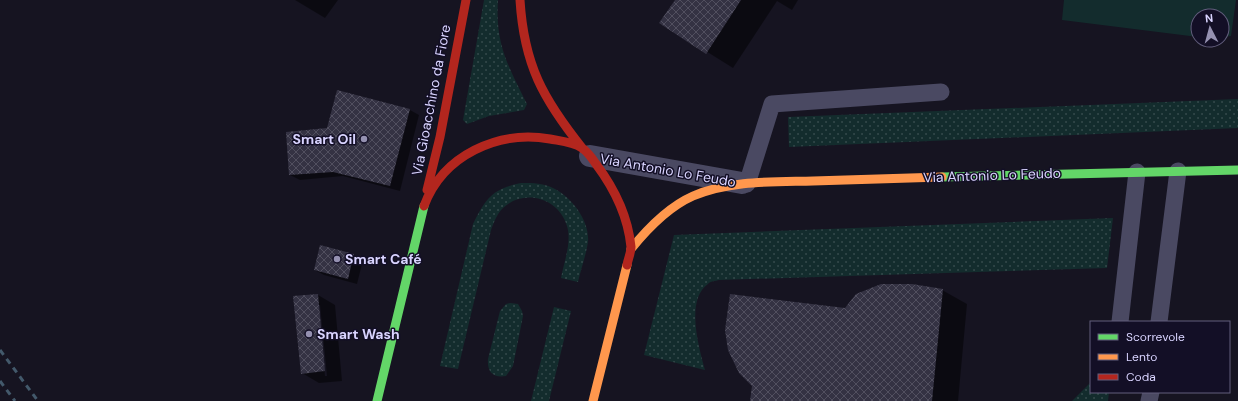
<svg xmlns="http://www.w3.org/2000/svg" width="1238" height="401" viewBox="0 0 1238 401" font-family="'DM Sans',sans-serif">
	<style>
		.green { fill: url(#green-dots) }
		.pitch { fill: #132c2d }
		.shadow { fill: #0007; fill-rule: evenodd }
		.building { fill: url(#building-cross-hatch) }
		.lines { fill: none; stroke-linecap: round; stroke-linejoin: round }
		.lane { stroke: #4a4962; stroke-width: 17 }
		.street { stroke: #4a4962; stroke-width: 22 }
		.fast { stroke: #63d668; stroke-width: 9 }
		.slow { stroke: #ff974d; stroke-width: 9 }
		.jam { stroke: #b3261e; stroke-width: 9 }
		.rail { stroke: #43596b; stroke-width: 3; stroke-dasharray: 6 5; stroke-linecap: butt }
		.poi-dot { fill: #9591b1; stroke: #130f26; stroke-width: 1.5 }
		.labels { text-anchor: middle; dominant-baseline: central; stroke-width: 3; stroke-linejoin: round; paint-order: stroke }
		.street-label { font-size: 14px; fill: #d9d4ff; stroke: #130f26 }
		.poi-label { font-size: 14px; font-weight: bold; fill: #d9d4ff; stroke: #130f26; text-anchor: start }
	</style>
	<defs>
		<pattern id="green-dots" width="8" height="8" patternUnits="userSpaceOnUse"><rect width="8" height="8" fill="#132c2d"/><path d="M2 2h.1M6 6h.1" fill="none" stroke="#354a4c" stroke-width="1.8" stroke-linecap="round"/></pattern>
		<pattern id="building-cross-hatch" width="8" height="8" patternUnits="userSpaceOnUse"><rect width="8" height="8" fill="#343243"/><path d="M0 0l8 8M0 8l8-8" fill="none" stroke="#514f5f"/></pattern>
	</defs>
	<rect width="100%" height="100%" fill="#161421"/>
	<path class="green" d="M484,0H498C495,44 508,66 527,104L524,110L489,116L467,124L463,120Z
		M1238,99V128L789,147L788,117Z
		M521,183C533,183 544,183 555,189C572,198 590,221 588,242C586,255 581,269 578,282L561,278C564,262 572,242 567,226C559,198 524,188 503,208C497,214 494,222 491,230L458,369L440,366L473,224C486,198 492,189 521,183Z
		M1113,218L1107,268L719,280C716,281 710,281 708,284C685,300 699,348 705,370L644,355L674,235Z
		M510,303L518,304L522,311L523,316L513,366L506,376C493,378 487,372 488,359L500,311L506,304Z
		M554,307L571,311L549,401H531Z
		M1091,382V392H1109L1108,401H1072Z"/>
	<path class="pitch" d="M1064,0H1236L1231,36L1222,37V16H1198V37L1062,20Z"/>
	<path class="shadow" d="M295,0H338L325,18Z
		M676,0H798L792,10L777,1L733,68L661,23Z
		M337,91L410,110L419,115L400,191L343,176L300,180L290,175L328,129Z
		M354,255L363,260L357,284L324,275L315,270Z
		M942,290L967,304L958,401H751L846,309Z
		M318,295L335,305L342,381L319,383L302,373ZM318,305H320L327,376H325Z"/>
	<path class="building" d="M675,0H741L706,54L659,23Z
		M337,90L410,109L390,186L333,172L289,175L286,132L327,128Z
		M320,245L354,254L348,279L314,270Z
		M881,284H912L943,289L932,401H750L752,386L739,373L728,350L725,330L730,294L845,308L856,294Z
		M318,294L325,371L301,374L293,296Z"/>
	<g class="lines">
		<path class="lane" d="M747,184L772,104L941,92
			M1120,322L1137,172
			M1159,322L1178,171
			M1149,401L1151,392"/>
		<path class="street" d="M590,156L742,183"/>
		<path class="fast" d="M942,177L1238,170
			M377,401L424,206"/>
		<path class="slow" d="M631,249C648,228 668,207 693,196C730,180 774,182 813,181C856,180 899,178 942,177
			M593,401L627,265"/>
		<path class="jam" d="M520,0C524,65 543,99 583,149
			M427,190L440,137L466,0
			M424,206C443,155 498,130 550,139C560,141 573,142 582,148C588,152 592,158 596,164C614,188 628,216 631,247C631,253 628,259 627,265"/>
		<path class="rail" d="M0,350L38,401
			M0,381L15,401"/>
	</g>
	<g class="poi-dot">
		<circle cx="364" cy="139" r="4"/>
		<circle cx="337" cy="259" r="4"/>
		<circle cx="309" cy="334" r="4"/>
	</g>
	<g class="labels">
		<g class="street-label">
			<text transform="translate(431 100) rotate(-79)">Via Gioacchino da Fiore</text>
			<text transform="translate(668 170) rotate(10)">Via Antonio Lo Feudo</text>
			<text transform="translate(992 175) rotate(-2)">Via Antonio Lo Feudo</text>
		</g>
		<g class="poi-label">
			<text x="356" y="139" text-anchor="end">Smart Oil</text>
			<text x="345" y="259">Smart Café</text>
			<text x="317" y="334">Smart Wash</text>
		</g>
	</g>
	<rect x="1090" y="321" width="140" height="72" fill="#130f26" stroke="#625e7d"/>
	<rect x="1098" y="334" width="20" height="6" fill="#63d668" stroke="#625e7d"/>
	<text x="1126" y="341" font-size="12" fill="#d9d4ff">Scorrevole</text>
	<rect x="1098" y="354" width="20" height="6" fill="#ff974d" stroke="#625e7d"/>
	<text x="1126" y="361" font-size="12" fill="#d9d4ff">Lento</text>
	<rect x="1098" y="374" width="20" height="6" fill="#b3261e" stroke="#625e7d"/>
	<text x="1126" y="381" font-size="12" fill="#d9d4ff">Coda</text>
	<g transform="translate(1210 28) rotate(354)"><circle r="19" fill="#130f26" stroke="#625e7d"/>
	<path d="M0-3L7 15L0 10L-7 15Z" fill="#9591b1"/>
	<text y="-6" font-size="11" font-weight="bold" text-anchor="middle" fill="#d9d4ff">N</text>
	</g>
</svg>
